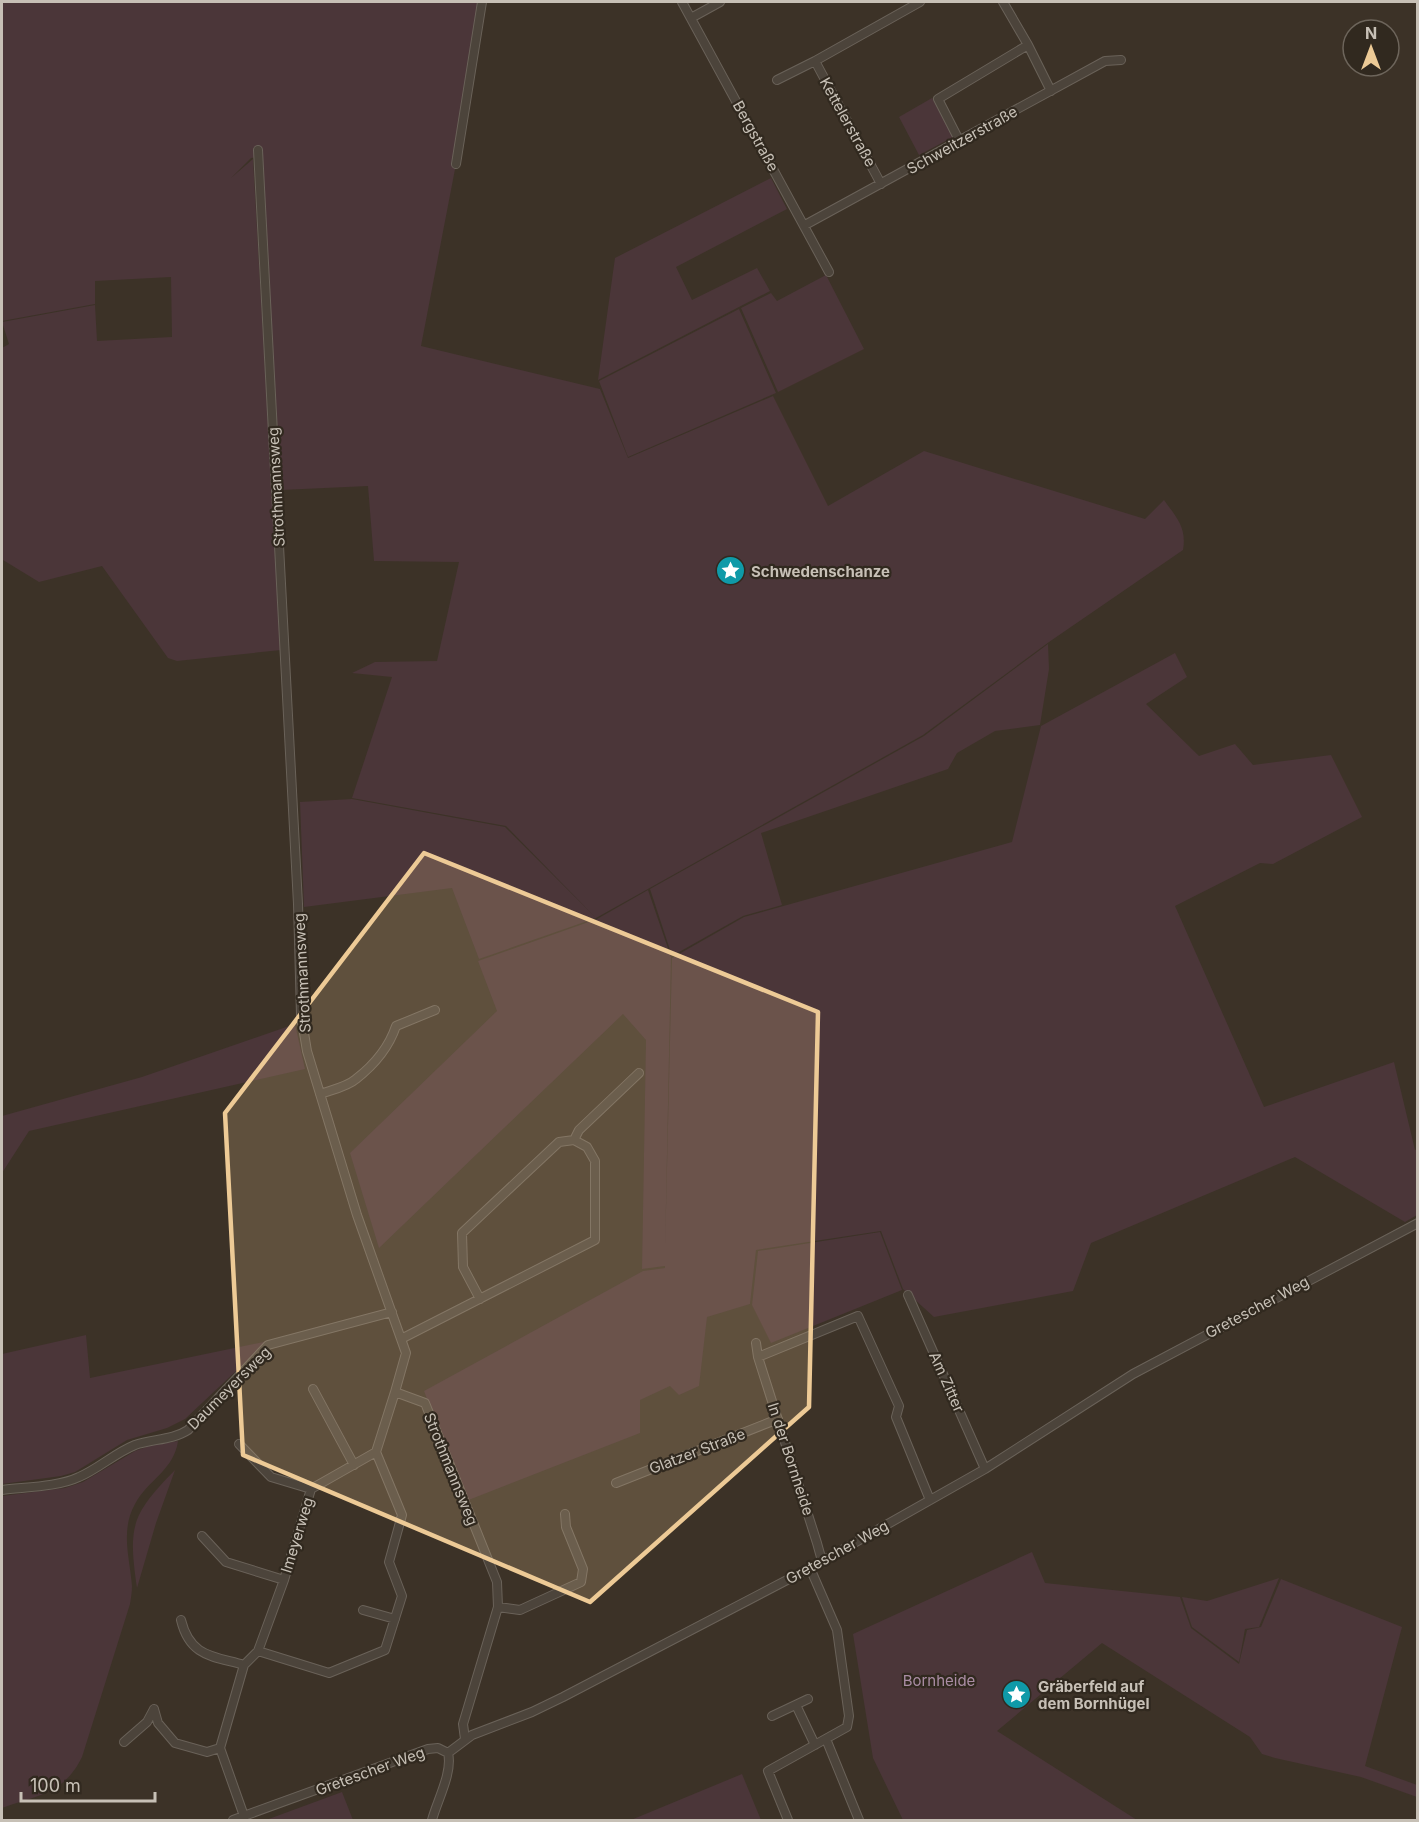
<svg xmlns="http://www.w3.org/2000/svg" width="1419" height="1822" viewBox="0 0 1419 1822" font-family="Inter,sans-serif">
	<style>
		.green { fill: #4b3639 }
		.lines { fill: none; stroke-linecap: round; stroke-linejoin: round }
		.minor-casing { stroke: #6a6259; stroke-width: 10 }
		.minor { stroke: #4c443b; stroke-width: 8 }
		.marked { fill: #edca96; fill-opacity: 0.2; stroke: #edca96; stroke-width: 4.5; stroke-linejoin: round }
		.labels { text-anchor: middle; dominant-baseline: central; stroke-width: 4.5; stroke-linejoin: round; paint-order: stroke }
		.street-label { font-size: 15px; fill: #c7c0b6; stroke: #31291f }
		.poi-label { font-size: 15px; font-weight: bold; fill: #c7c0b6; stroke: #31291f; text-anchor: start }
		.park-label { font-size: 15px; fill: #aa8da4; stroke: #31291f }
	</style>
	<rect width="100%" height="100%" fill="#3c3227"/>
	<path class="green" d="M2,2H482L456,164L421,346L600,389L628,458L773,396L828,506L924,451L1145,519L1164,500C1176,517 1187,527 1183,550L1049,642L923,735L596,918L506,826L352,798L392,677L352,673L375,662L437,661L459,562L374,561L368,486L281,490L262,157L251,158L231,178L253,159L281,650L177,661L168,658L102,566L39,582L3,560L2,557V348L9,344L2,322L95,305L97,341L172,337L171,277L95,281V304L2,321Z
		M932,98L953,137L919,155L899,117Z
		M771,178L787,209L676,267L692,300L757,268L770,291L598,380L615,258Z
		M826,275L864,349L778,392L741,308L771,293L777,301Z
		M739,309L776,393L628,457L599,381Z
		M1048,644L1049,669L1040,725L995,731L957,753L948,769L761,833L782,905L743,916L672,956L650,889L924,736Z
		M1175,653L1187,677L1146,704L1199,756L1235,744L1253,765L1331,755L1362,817L1273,864L1260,863L1175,906L1264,1107L1394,1062L1415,1150L1417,1149V1215L1405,1222L1295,1157L1091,1243L1073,1291L934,1317L903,1289L881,1231L756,1250L750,1304L707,1317L699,1386L679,1395L670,1386L640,1400V1433L466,1501L424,1391L643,1271L665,1268V1266L642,1269L646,1040L623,1014L379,1248L350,1153L497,1011L478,961L597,919L648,890L671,957L665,1252L672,958L744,917L1012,842L1041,726Z
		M352,799L505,827L596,918L479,959L452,888L304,907L300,802Z
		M295,1024L305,1069L29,1131L2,1173V1116L142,1077Z
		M880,1232L902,1290L771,1343L752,1305L758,1251Z
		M86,1335L90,1378L268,1341L185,1419L167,1428L127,1440L75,1472L61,1476L2,1484V1354Z
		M178,1441C174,1470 148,1480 135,1504C120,1531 130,1558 132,1586C132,1592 131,1598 130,1604L82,1757C64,1794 38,1795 2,1808V1496L65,1488L83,1482L135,1451L149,1446Z
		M175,1470L156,1523L137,1588C128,1526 131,1515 175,1470Z
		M1032,1552L1045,1583L1180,1597L1191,1628L1239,1664L1247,1630L1261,1627L1281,1579L1402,1627L1365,1766L1417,1785V1797L1361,1777L1275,1758L1262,1754L1250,1737L1102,1643L997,1731L1137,1820H903L873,1758L853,1634Z
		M1279,1578L1259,1627L1245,1629L1239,1662L1192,1627L1182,1597L1207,1601Z
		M742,1774L761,1820H631Z
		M342,1792L353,1820H266Z"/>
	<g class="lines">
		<defs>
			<path id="minor" d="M682,2L829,272
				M1003,2L1028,45L1051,91
				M691,18L720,2
				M815,61L881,184
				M777,80L815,61L920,2
				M960,142L938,99L1028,45
				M258,150L298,904L301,1015L307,1051L357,1215L406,1353L395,1392L425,1403L497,1582L498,1607L463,1724L465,1739
				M456,164L482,2
				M805,225L1105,61L1121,60
				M320,1094C331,1090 347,1087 356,1079C374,1065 389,1047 396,1026L435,1010
				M574,1140L579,1130L639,1073
				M908,1295L985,1469
				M401,1339L595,1240V1161L587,1147L574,1140L559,1142L462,1233L463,1267L480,1299
				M756,1343L758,1357L817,1543L822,1561
				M758,1357L858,1316L899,1406L896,1417L930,1500
				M313,1389L354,1465
				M239,1444L271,1477L311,1489
				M616,1483L778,1419
				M2,1490C25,1487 58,1487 79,1477C98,1469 115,1453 135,1445C152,1439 173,1440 188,1430L268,1345L392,1312
				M202,1536L226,1562L284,1580
				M498,1607L520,1610L581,1582L583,1569L566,1527L565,1514
				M363,1610L395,1619
				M181,1620C190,1657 213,1656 244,1665
				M258,1651L329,1673L385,1650L402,1596L389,1562L402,1515L376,1452
				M796,1705L815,1745
				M154,1709L158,1723L175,1743L207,1752L220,1748
				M772,1716L808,1699
				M826,1739L859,1820
				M124,1742L147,1722L154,1709
				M448,1753L472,1735L532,1712L563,1697L810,1568L985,1469L1133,1374L1418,1223
				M244,1816L220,1748L244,1665L258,1651L284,1580L311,1489L376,1452L395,1392
				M233,1820L428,1749L438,1748L448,1753
				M432,1820C437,1801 453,1772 448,1753
				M788,1820L768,1771L847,1727L849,1716L837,1630L810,1568"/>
		</defs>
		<use href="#minor" class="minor-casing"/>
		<use href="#minor" class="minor"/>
	</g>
	<path class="marked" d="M424,853L818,1012L809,1407L590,1602L243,1455L225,1113Z"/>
	<defs>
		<symbol id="sight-disc" viewBox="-11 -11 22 22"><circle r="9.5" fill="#0f9aa8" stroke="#31291f"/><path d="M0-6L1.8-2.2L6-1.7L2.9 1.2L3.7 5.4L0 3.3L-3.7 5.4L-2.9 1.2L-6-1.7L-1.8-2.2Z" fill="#fff"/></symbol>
	</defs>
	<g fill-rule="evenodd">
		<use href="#sight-disc" x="714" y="554" width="33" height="33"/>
		<use href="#sight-disc" x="1000" y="1678" width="33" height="33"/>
	</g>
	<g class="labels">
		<g class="street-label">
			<text transform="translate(848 122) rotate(61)">Kettelerstraße</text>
			<text transform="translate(756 136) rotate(61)">Bergstraße</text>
			<text transform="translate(962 140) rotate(-29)">Schweitzerstraße</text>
			<text transform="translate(276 487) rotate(-93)">Strothmannsweg</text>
			<text transform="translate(302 973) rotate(-93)">Strothmannsweg</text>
			<text transform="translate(1257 1307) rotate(-28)">Gretescher Weg</text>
			<text transform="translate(947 1382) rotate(66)">Am Zitter</text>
			<text transform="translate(229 1388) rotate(-45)">Daumeyersweg</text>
			<text transform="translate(697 1451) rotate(-21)">Glatzer Straße</text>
			<text transform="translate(791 1459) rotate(72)">In der Bornheide</text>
			<text transform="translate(451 1469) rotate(68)">Strothmannsweg</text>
			<text transform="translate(297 1535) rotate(-73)">Imeyerweg</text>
			<text transform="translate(837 1552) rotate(-29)">Gretescher Weg</text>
			<text transform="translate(370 1771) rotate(-20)">Gretescher Weg</text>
		</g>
		<g class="poi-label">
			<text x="751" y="571">Schwedenschanze</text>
			<text x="1038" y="1686">Gräberfeld auf<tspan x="1038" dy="17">dem Bornhügel</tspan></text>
		</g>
		<g class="park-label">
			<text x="939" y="1680">Bornheide</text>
		</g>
	</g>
	<rect width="1419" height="1822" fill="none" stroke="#c7c0b6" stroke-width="6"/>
	<g transform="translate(1371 48)"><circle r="28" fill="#31291f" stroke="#6d655b" stroke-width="1.5"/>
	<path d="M0-4.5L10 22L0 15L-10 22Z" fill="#edca96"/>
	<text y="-9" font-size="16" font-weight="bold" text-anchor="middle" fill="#c7c0b6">N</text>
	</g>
	<path d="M21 1792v9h134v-9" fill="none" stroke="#c7c0b6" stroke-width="3"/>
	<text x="30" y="1792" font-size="18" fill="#c7c0b6" stroke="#31291f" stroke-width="4.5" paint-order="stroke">100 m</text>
</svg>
